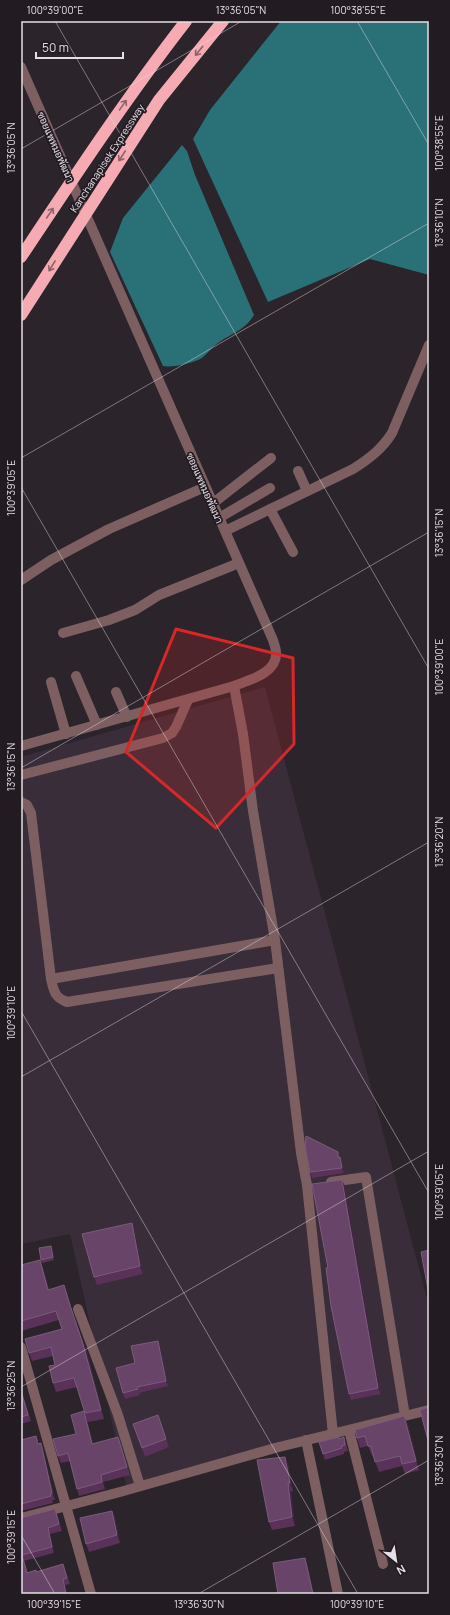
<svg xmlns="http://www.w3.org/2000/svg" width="450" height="1615" viewBox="0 0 450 1615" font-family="Manrope,Sarabun,sans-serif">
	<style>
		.built { fill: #382d38 }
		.water { fill: #2a7177 }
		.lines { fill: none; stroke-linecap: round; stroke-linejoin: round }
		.minor { stroke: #7d5f62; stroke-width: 10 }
		.highway-bridge { stroke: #f6abb3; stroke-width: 12 }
		.wall { fill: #593159 }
		.shaded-wall { fill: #402440 }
		.building { fill: #684468; stroke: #7b5c7b }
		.oneway { stroke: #8c636a }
		.marked { fill: #d62828; fill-opacity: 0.2; stroke: #d62828; stroke-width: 3; stroke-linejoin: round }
		.ticks { fill: none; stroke: #e5e0e5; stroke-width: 1; stroke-opacity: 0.45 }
		.labels { text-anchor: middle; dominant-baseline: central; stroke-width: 3.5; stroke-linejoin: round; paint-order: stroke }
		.street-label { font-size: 10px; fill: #e5e0e5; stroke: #221b22 }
		.neatline { fill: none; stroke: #e5e0e5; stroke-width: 1.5 }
		.ticks-label { font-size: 10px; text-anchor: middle; fill: #e5e0e5 }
	</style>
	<rect width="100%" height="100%" fill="#2b242b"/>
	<path class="built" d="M265,687L429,1306V1411L127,1490L70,1234L21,1244V757Z"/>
	<path class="water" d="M281,21H429V275L370,259L268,302L193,139L210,110Z
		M182,145L187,151L195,175L254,315C244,331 232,333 218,343C212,347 208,353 202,358C194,363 172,368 163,366L110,252L123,218Z"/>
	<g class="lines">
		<path class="minor" d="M21,67L273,640C274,644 276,648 276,652C278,673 249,680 234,686L21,746
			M298,471L307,491
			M212,504L271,458
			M270,509L293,552
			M216,512L219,518L270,488
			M225,531L353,469C369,459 382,449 392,433L429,345
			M21,580L51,560L109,529L205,487L207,492
			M63,633L109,620L135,610L159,595L239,563
			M76,676L97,725
			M51,682L66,734
			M234,686L243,734L253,811L275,940L301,1153L307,1185L333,1434
			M116,692L127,717
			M21,775L163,738L172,733L176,727L188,700
			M21,802L27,805L31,813L51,979C54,991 54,997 67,1002L278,968
			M51,979L275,940
			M331,1182L366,1177L405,1416
			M78,1309L118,1415L140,1486
			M21,1347L91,1594
			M349,1430L383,1564
			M306,1440L338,1594
			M21,1518L120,1492L275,1448L429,1410"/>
		<path class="highway-bridge" d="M21,257C74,177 127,97 186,21
			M21,315L159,100L223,21"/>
	</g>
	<path class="wall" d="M339,1157L342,1163L344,1173L312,1178L310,1172Z
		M345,1186L381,1394L351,1400L349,1394L328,1268Z
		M132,1223L135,1231L143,1274L97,1285L94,1277Z
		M51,1246L54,1260L42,1263L41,1260Z
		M21,1265L43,1268L49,1290L67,1293L72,1311L87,1352L104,1419L88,1422L87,1420L93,1443L120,1444L130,1475L103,1482L105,1489L79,1496L77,1489L70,1461L61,1463L58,1456L76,1434L84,1411L77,1387L56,1392L53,1383L55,1365L53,1356L32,1361L29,1353L62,1329L59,1320L21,1331Z
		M160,1346L168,1386L139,1393L140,1395L125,1399L123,1393L135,1363Z
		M21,1389L31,1421L21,1424Z
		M404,1416L408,1425L419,1470L405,1474L402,1466L379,1472L373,1456H372L368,1446L360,1448L357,1438Z
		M133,1424L166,1439L169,1447L145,1457Z
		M344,1437L348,1451L344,1452V1454L325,1460L323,1454L339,1439Z
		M21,1440L39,1444L41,1443L43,1450L55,1500H52L53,1503L21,1511Z
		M288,1465L293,1491L291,1492L295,1526L272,1530L269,1522Z
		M112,1511L115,1519L120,1543L89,1552L86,1544Z
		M57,1515L62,1531L50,1534L54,1553L24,1561L28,1573L36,1572L63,1564L70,1584L65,1585L67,1594H21V1518Z"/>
	<path class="shaded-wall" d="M340,1157L342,1163L344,1173L342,1168Z
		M342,1180L345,1186L381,1394L378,1388Z
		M132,1223L135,1231L143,1274L140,1266Z
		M40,1260L43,1268L51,1299L48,1290Z
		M64,1285L67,1293L72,1311L87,1352L104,1419L101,1410L69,1302Z
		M158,1341L160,1346L168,1386L166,1381Z
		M84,1411L87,1420L95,1451L92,1444Z
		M404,1416L408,1425L419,1470L416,1461Z
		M41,1443L43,1450L55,1500L52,1493Z
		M285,1457L288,1465L293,1491L290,1483Z
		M288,1483L291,1492L295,1526L292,1517Z
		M112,1511L115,1519L120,1543L117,1535Z
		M48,1528L50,1534L54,1553L52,1547Z
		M305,1558L308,1567L314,1594H313Z
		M63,1579L65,1585L67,1594H66Z"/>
	<path class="building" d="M306,1136L338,1152V1157H340L342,1168L310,1172L305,1146Z
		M342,1180L378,1388L349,1394L331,1306L326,1268H328L312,1184Z
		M132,1223L140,1266L94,1277L82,1234Z
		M51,1246L53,1257L41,1260L39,1248Z
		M429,1250V1295L421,1252Z
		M40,1260L48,1290L64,1285L69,1302L83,1344L101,1410L85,1413L74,1378L53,1383L49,1366L55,1365L51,1347L29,1353L25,1339L62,1329L56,1311L21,1321V1265Z
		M158,1341L166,1381L137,1387L138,1389L123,1393L116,1368L135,1363L131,1346Z
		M21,1391L28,1415L21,1417Z
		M429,1407V1444L420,1410Z
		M84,1411L92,1444L118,1437L127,1467L101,1475L102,1482L77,1489L68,1453L58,1456L53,1439L76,1434L71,1415Z
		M158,1415L166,1439L142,1448L133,1424Z
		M404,1416L416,1461L402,1464L400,1456L375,1462L371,1446H368L365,1436L357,1438L355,1430Z
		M36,1436L38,1444L41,1443L52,1493L50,1494L51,1496L21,1504V1440Z
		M339,1437V1439L344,1437L345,1445L341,1446L342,1448L323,1454L319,1442Z
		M285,1457L290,1483H288L292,1517L269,1522L257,1460Z
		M55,1509L59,1524L48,1528L52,1547L22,1555L27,1573L36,1570V1572L63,1564L67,1578L63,1579L66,1594H21V1518Z
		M112,1511L117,1535L86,1544L80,1518Z
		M305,1558L313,1594H278L273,1563Z"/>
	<defs><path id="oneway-shaft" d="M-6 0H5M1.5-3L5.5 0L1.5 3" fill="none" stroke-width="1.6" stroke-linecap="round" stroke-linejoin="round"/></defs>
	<g class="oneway">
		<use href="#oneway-shaft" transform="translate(199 51) rotate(129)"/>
		<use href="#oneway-shaft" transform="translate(123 105) rotate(-55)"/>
		<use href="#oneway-shaft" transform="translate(122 156) rotate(123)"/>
		<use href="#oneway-shaft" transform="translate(50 213) rotate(-56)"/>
		<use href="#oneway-shaft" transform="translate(52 266) rotate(122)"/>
	</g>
	<path class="marked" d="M176,629L293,658L294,744L216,828L126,752Z"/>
	<path class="ticks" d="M55,21L429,669M357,21L429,145M21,149L242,21M21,458L429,223M21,487L429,1193M21,768L429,532M21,1011L358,1594M21,1077L429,842M21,1387L429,1151M21,1535L55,1594M198,1594L429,1460"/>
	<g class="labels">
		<g class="street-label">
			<text transform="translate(56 147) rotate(66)">ซอยแพหมอพัฒนา</text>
			<text transform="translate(107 158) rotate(-57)">Kanchanapisek Expressway</text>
			<text transform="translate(205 488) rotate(66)">ซอยแพหมอพัฒนา</text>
		</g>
	</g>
	<rect width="450" height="1615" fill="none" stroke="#221b22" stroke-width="44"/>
	<g transform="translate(396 1561) rotate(150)" stroke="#221b22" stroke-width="3" paint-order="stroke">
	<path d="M0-3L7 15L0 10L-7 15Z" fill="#e5e0e5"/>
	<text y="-6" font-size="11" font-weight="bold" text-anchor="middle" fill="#e5e0e5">N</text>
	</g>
	<path d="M36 52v6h87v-6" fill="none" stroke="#e5e0e5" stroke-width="2"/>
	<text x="42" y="52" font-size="12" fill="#e5e0e5" stroke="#221b22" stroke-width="3" paint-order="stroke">50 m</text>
	<rect x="22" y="22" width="406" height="1571" class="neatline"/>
	<g class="ticks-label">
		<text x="55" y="14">100°39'00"E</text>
		<text x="241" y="14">13°36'05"N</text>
		<text x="358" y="14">100°38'55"E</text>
		<text transform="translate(439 143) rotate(-90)" y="4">100°38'55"E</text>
		<text transform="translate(11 148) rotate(-90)" y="4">13°36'05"N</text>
		<text transform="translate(439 223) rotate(-90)" y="4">13°36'10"N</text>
		<text transform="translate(11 488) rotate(-90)" y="4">100°39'05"E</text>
		<text transform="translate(439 533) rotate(-90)" y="4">13°36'15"N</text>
		<text transform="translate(439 667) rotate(-90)" y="4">100°39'00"E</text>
		<text transform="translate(11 767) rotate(-90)" y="4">13°36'15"N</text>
		<text transform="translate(439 842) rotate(-90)" y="4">13°36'20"N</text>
		<text transform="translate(11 1013) rotate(-90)" y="4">100°39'10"E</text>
		<text transform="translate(439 1192) rotate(-90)" y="4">100°39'05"E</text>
		<text transform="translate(11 1386) rotate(-90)" y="4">13°36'25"N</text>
		<text transform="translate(439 1461) rotate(-90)" y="4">13°36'30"N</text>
		<text transform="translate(11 1537) rotate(-90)" y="4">100°39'15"E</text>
		<text x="54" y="1608">100°39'15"E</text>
		<text x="199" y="1608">13°36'30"N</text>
		<text x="357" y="1608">100°39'10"E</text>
	</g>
</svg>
